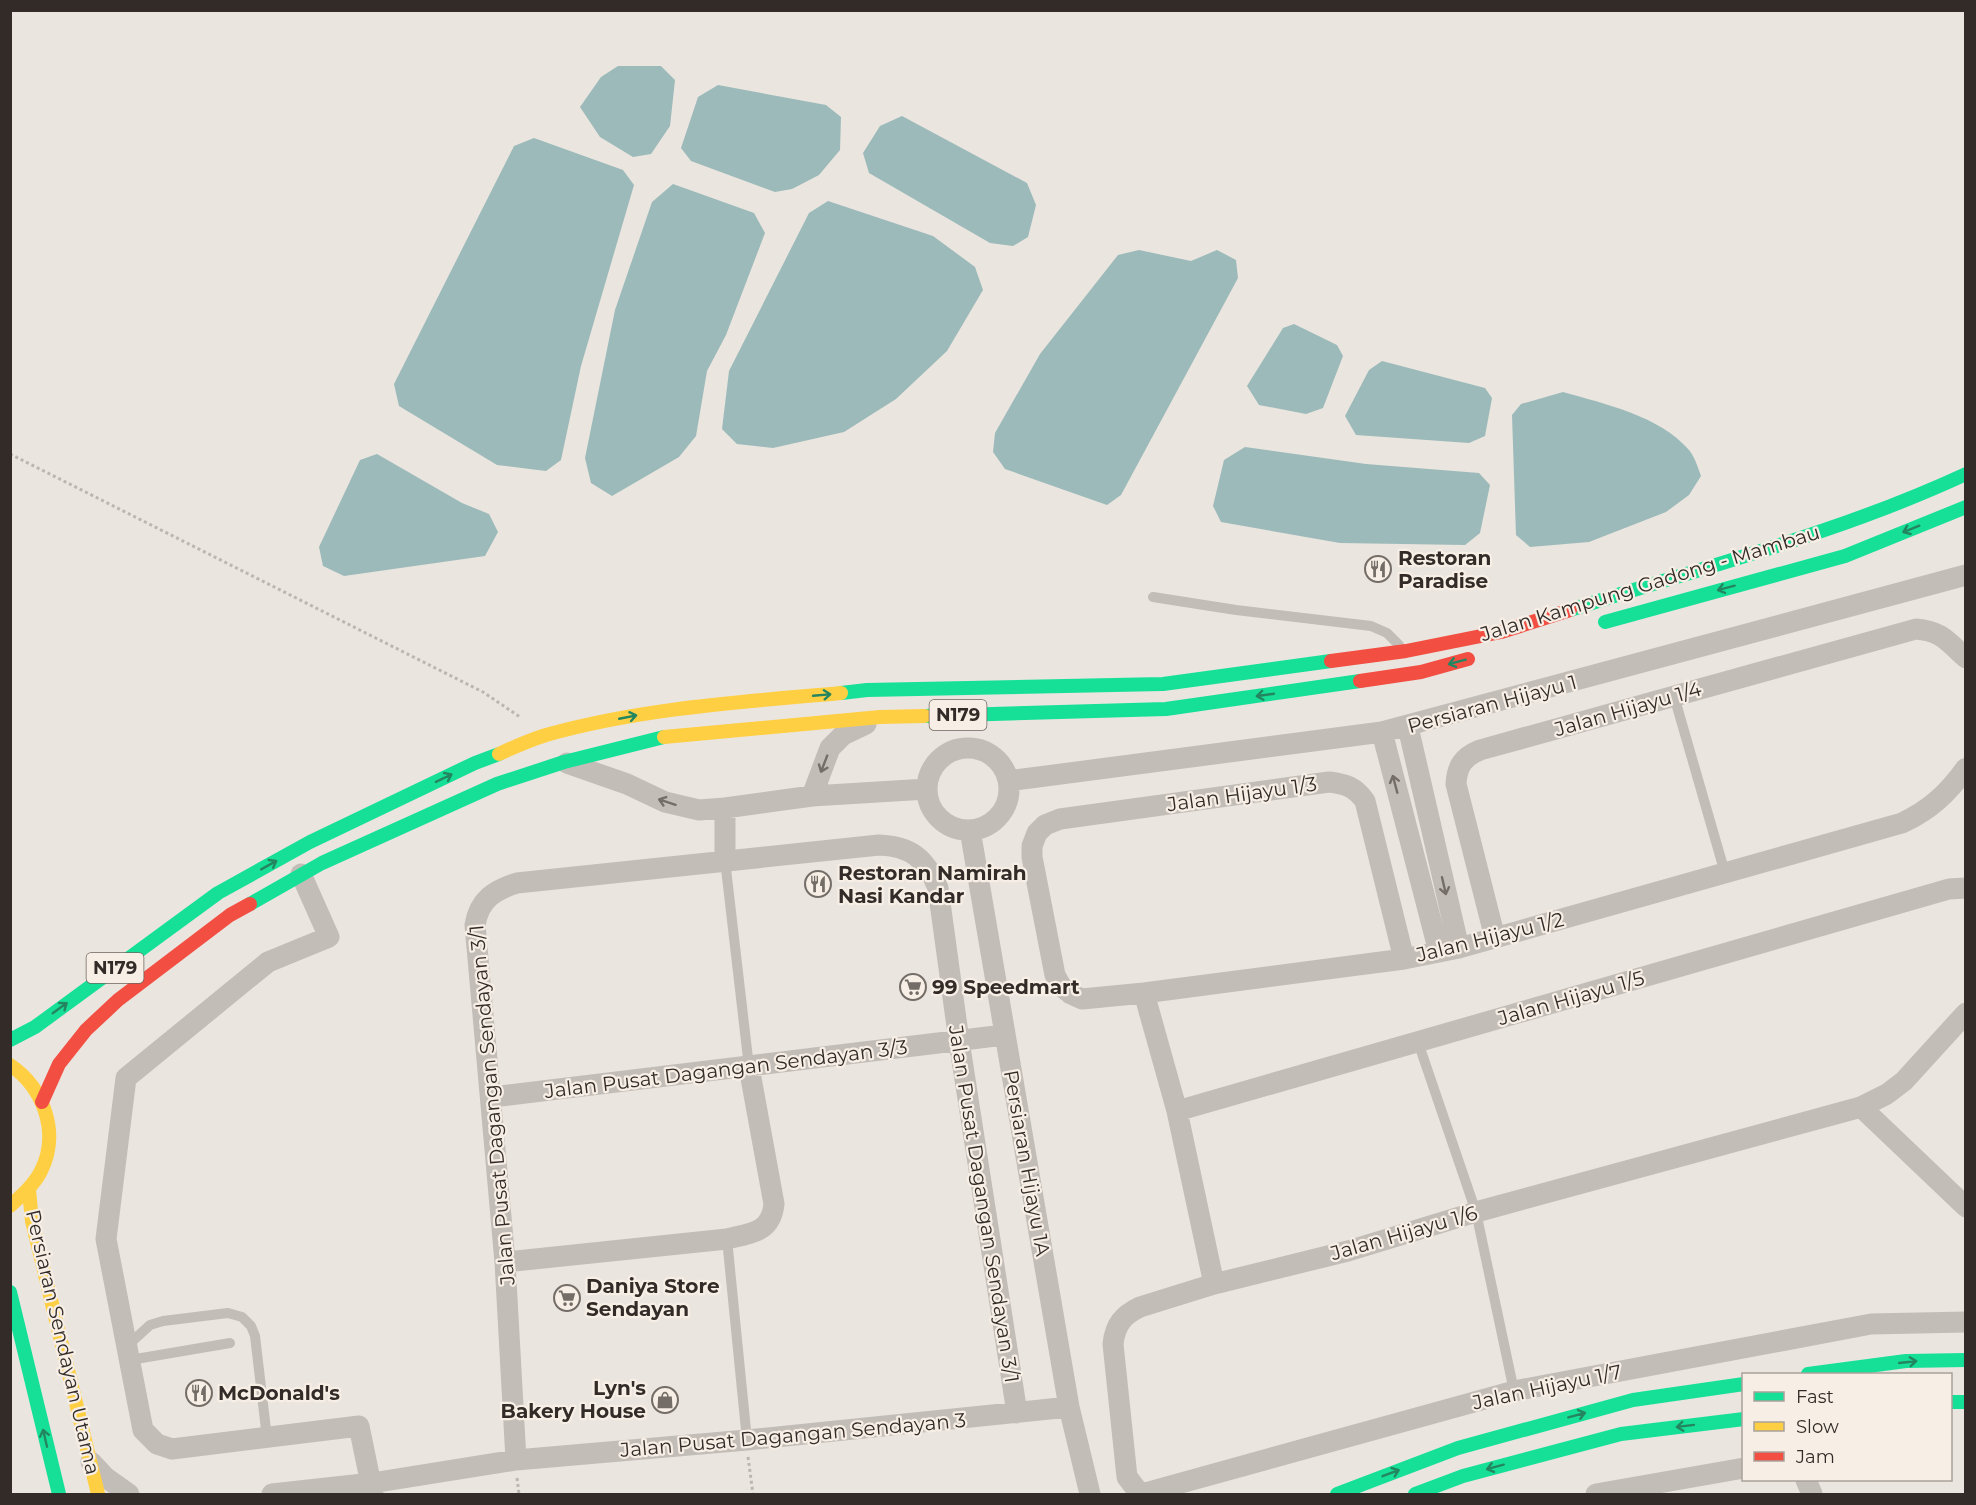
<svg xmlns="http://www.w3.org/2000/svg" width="1976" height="1505" viewBox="0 0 1976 1505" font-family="Montserrat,sans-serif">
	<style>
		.water { fill: #9cbaba }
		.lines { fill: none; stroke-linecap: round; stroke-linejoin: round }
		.path { stroke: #bcb6b1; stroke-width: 3; stroke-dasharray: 3 3; stroke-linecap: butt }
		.lane { stroke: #c3bdb8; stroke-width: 10 }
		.street { stroke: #c3bdb8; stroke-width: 21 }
		.fast { stroke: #16e098; stroke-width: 14 }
		.slow { stroke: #ffcf43; stroke-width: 14 }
		.jam { stroke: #f24e42; stroke-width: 14 }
		.oneway { stroke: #248660 }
		.oneway2 { stroke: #746d68 }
		.labels { text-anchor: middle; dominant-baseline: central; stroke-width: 4.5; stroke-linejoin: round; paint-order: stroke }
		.shield { fill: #f7efe6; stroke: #6e6660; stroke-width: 1.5 }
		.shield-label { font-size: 18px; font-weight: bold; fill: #332b27 }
		.poi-label { font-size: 20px; font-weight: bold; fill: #332b27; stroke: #f7efe6; text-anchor: start }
		.street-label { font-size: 20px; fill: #332b27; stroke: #f7efe6 }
	</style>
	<rect width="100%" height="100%" fill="#eae5df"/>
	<path class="water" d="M618,66H661L675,80L670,126L651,154L633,157L600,137L580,107L601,77Z
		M718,85L826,105L841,117L840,150L819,175L792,189L775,192L691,161L681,148L698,97Z
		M902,116L1027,183L1036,205L1028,237L1013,246L990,243L869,173L863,153L880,126Z
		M534,138L623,170L634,185L581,366L561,460L546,471L497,465L399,406L394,384L514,146Z
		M673,184L754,213L765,233L726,335L707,371L696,436L679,457L612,496L591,483L585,458L615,310L652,202Z
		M828,201L933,236L975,267L983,290L947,351L896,399L844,432L773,448L737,444L722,429L729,371L809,213Z
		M1139,250L1191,261L1217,250L1236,260L1238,278L1121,495L1107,505L1005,469L993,452L995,433L1040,354L1118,255Z
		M1294,324L1337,345L1343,356L1323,408L1306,414L1259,405L1247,386L1283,328Z
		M1382,361L1485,388L1492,398L1485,436L1469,443L1356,435L1345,416L1369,370Z
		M1563,392C1605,404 1660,416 1689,450C1695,457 1698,468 1701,476L1689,495L1666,512L1589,542L1530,547L1516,535L1512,415L1521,404Z
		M1245,447L1366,464L1479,473L1490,485L1480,533L1465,545L1340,543L1221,522L1213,506L1224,460Z
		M377,454L462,503L489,514L498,532L485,556L344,576L323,566L319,547L360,460Z"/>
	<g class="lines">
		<path class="path" d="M10,454L483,692L520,717
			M748,1457L753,1494
			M517,1478L519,1494"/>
		<path class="lane" d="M1153,597L1236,610L1371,626L1387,633L1399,645
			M1674,696L1725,873
			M725,860L749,1067
			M1418,1042L1476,1212L1514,1391
			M727,1239L747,1440
			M127,1346L150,1325L163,1321L228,1313L242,1317L251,1326L255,1336L267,1438
			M130,1360L230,1343"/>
		<path class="street" d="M1408,727L1459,948
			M1382,732L1439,952
			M927 789a41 41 0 1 1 82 0a41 41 0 1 1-82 0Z
			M567,763L627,784L665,802L699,810L725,808L812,796L927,789
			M1008,781L1382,732L1966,575
			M812,796L830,748L843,735L866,724
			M970,830L1069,1407L1090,1494
			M725,860V808
			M301,874L329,937L268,962L126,1078L106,1239L143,1430L157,1444L172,1449L359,1426L373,1494
			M1495,938L1456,784C1457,766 1463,757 1480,750L1916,629C1942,631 1948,642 1966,658
			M1404,959L1365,801C1355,787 1346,784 1329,782L1060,819L1045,825L1037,833L1032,846V857L1055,975L1061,986L1071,994L1082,999L1144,993L1404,959L1459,948L1902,823C1930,810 1948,793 1966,768
			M1144,993L1177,1111L1214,1284
			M1966,1013L1904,1081L1887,1094L1861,1107L1476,1212L1348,1251L1214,1284L1140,1307C1123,1315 1115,1325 1113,1344L1127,1477L1137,1490L1145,1493L1514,1391L1871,1324L1966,1322
			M492,1097L1004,1035
			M1861,1107L1966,1207
			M1177,1111L1949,889L1966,888
			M505,1262L727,1239C751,1233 771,1233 774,1204L749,1067
			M516,1460L505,1262L475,925C479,900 494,890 517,883L879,845C911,846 926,859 938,888L959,1041L1017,1413
			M91,1462L105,1477L129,1494
			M1806,1480L1812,1494
			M272,1494L372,1483L516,1460L747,1440L1069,1407
			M1596,1494L1744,1468"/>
		<path class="fast" d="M1570,610C1703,567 1839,533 1966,474
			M1605,622L1845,556L1966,507
			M841,693L867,690L1163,684L1331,661
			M925,716L1166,709L1360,681
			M250,904L322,863L497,784L564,762L664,737
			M10,1040L35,1027L218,893L310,842L475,763L499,754
			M10,1292L59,1494
			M1808,1374L1906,1361L1966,1360
			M1950,1402H1966
			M1337,1494L1458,1448L1633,1400L1744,1384
			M1415,1494L1463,1476L1621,1434L1744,1419"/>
		<path class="slow" d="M664,737L880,717L925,716
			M499,754C514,747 530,740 546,735C642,708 742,702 841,693
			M10,1065C44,1088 60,1133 41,1171C34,1185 21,1196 10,1206
			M29,1190L32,1221L98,1494"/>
		<path class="jam" d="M1331,661L1406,651L1501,632L1570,610
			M1360,681L1421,672L1468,659
			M42,1102L59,1064L86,1030L118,1000L230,915L250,904"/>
	</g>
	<defs><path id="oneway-shaft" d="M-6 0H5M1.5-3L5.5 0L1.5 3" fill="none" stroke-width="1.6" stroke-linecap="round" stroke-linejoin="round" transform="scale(1.5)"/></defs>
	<g class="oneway">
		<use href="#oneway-shaft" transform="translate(1911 529) rotate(158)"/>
		<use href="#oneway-shaft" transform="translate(1726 588) rotate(165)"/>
		<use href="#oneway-shaft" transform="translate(1457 662) rotate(165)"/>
		<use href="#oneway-shaft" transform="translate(822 695) rotate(-5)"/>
		<use href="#oneway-shaft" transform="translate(1265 695) rotate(172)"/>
		<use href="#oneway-shaft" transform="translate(628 717) rotate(-11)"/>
		<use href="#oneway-shaft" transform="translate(444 778) rotate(-26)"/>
		<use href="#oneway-shaft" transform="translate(269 865) rotate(-29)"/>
		<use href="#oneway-shaft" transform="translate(60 1008) rotate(-36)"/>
		<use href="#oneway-shaft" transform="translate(1908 1362) rotate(-6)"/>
		<use href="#oneway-shaft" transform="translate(1577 1415) rotate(-15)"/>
		<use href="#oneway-shaft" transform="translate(1685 1426) rotate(173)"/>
		<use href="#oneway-shaft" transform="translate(45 1438) rotate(-103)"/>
		<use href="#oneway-shaft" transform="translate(1495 1467) rotate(165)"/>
		<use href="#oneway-shaft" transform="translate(1391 1473) rotate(-21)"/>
	</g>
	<g class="oneway2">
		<use href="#oneway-shaft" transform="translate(824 764) rotate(111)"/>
		<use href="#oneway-shaft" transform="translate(1395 784) rotate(-105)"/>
		<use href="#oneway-shaft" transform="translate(667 802) rotate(-162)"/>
		<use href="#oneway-shaft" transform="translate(1444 886) rotate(77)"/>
	</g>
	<defs>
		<symbol id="restaurant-ring" viewBox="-11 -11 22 22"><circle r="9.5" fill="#f7efe6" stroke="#736c67" stroke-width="1.5"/><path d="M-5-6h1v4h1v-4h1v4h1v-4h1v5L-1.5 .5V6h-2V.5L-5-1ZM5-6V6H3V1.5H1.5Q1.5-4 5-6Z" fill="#736c67"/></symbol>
		<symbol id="supermarket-ring" viewBox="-11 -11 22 22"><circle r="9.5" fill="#f7efe6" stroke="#736c67" stroke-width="1.5"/><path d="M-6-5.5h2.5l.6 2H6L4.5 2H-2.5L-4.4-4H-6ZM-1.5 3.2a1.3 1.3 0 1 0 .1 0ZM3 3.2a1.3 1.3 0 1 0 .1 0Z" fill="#736c67"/></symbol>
		<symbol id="shop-ring" viewBox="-11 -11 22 22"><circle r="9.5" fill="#f7efe6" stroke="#736c67" stroke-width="1.5"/><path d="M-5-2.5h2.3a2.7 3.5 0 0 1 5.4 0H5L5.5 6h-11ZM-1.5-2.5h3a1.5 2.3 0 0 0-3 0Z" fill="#736c67"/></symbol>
	</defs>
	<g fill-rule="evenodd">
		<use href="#restaurant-ring" x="1363" y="554" width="30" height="30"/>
		<use href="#restaurant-ring" x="803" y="869" width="30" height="30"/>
		<use href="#supermarket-ring" x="898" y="972" width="30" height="30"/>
		<use href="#supermarket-ring" x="552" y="1283" width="30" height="30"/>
		<use href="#restaurant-ring" x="184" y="1378" width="30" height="30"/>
		<use href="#shop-ring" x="650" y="1385" width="30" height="30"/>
	</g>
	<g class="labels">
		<g class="shield">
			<rect x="929.5" y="700" width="57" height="30" rx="4.5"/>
			<rect x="86.5" y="953" width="57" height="30" rx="4.5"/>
		</g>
		<g class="shield-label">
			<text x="958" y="715">N179</text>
			<text x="115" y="968">N179</text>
		</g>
		<g class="poi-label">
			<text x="1398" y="558">Restoran<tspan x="1398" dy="23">Paradise</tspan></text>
			<text x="838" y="873">Restoran Namirah<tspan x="838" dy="23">Nasi Kandar</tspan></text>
			<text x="932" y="987">99 Speedmart</text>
			<text x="586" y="1286">Daniya Store<tspan x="586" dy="23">Sendayan</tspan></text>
			<text x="646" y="1388" text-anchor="end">Lyn's<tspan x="646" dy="23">Bakery House</tspan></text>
			<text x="218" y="1393">McDonald's</text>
		</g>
		<g class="street-label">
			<text transform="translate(1650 583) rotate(-17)">Jalan Kampung Gadong - Mambau</text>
			<text transform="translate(1492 704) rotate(-15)">Persiaran Hijayu 1</text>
			<text transform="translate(1628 709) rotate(-16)">Jalan Hijayu 1/4</text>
			<text transform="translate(1242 794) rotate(-8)">Jalan Hijayu 1/3</text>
			<text transform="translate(1490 937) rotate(-14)">Jalan Hijayu 1/2</text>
			<text transform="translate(1571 998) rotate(-16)">Jalan Hijayu 1/5</text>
			<text transform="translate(726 1069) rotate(-7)">Jalan Pusat Dagangan Sendayan 3/3</text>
			<text transform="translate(492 1105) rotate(-95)">Jalan Pusat Dagangan Sendayan 3/1</text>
			<text transform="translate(1027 1163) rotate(80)">Persiaran Hijayu 1A</text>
			<text transform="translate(984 1204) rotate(81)">Jalan Pusat Dagangan Sendayan 3/1</text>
			<text transform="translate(1404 1233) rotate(-16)">Jalan Hijayu 1/6</text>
			<text transform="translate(63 1342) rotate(77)">Persiaran Sendayan Utama</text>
			<text transform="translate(1547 1387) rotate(-12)">Jalan Hijayu 1/7</text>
			<text transform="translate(793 1435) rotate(-5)">Jalan Pusat Dagangan Sendayan 3</text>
		</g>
	</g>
	<rect width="1976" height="1505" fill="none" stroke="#332b27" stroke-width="24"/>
	<rect x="1742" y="1373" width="210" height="108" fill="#f7efe6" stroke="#a9a19a" stroke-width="1.5"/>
	<rect x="1754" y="1392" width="30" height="9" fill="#16e098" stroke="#a9a19a" stroke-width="1.5"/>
	<text x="1796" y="1403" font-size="18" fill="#332b27">Fast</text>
	<rect x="1754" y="1422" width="30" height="9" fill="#ffcf43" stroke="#a9a19a" stroke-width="1.5"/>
	<text x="1796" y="1433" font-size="18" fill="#332b27">Slow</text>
	<rect x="1754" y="1452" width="30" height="9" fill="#f24e42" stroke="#a9a19a" stroke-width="1.5"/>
	<text x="1796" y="1463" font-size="18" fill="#332b27">Jam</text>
</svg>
